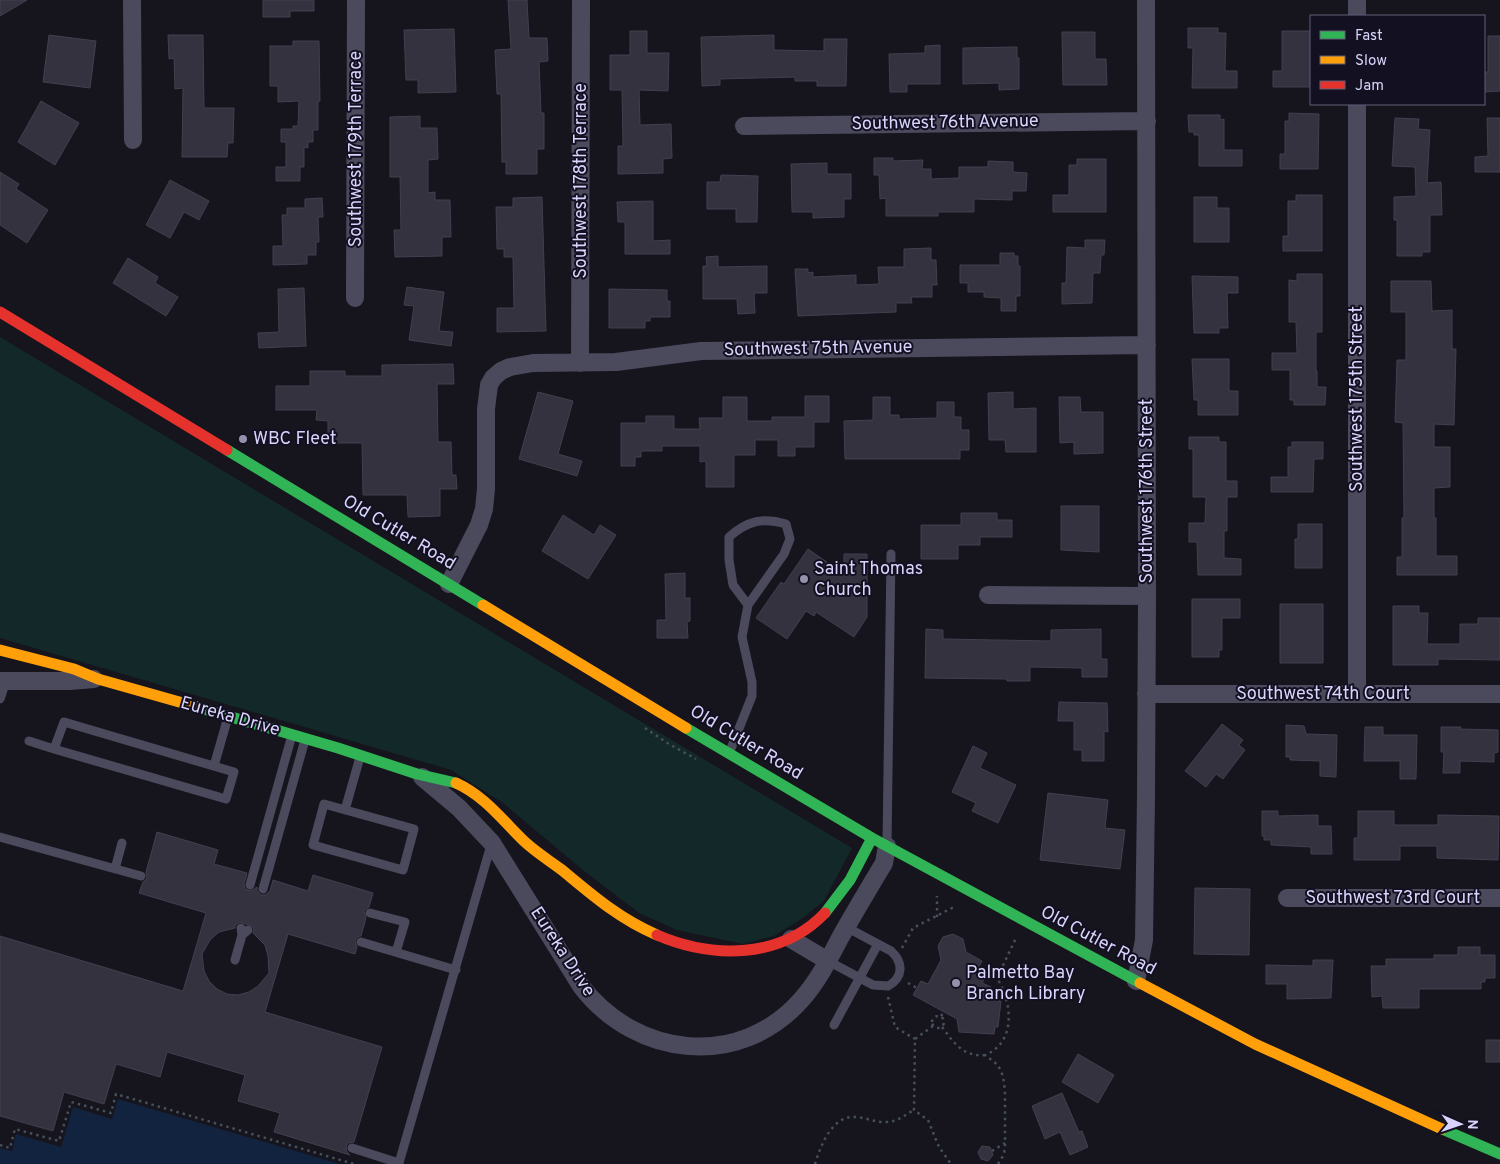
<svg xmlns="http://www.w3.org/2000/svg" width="1500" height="1164" viewBox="0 0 1500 1164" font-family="Overpass,sans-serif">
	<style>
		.green { fill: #132828 }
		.water { fill: #122340 }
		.building { fill: #34323f; stroke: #433f50; fill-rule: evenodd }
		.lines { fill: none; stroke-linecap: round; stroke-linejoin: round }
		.path { stroke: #45505b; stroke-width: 2.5; stroke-dasharray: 2.5 4; stroke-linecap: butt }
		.lane { stroke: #4b4a5d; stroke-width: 9 }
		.street { stroke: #4b4a5d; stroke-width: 18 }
		.fast { stroke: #30b455; stroke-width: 11 }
		.slow { stroke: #ff9f0a; stroke-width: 11 }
		.jam { stroke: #e5322d; stroke-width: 11 }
		.poi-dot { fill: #9491ad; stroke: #131021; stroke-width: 2 }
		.labels { text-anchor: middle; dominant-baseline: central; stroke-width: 4; stroke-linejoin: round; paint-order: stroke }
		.street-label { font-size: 18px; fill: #d8d4fb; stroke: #131021 }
		.poi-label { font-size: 18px; fill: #d8d4fb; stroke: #131021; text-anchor: start }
	</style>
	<rect width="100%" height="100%" fill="#16141d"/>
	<path class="green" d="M0,337L852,848L824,901L803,918L774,936L743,944L677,930L639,913L584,871L503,803L451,770L0,638Z"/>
	<path class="water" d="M118,1099L340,1164H0V1148L12,1151L16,1134L61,1147L73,1107L112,1119Z"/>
	<path class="building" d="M0,0H27L0,16Z
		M263,0H314V11H290V17H263Z
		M508,0H527L529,38H547L548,61L539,62L541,113H544V149H537V174H506V162H502L501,94H497L495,50L511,49Z
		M1188,28H1218V33H1226L1225,71H1237V88H1192L1193,48H1188Z
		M454,29L456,92L418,93V80H406L404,30Z
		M630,31H647V53H669L668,91L639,90L640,125L671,124L672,158L663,159V173L618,174V146H623L622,90H610V55H630Z
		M1282,31H1311V87H1273V71H1282Z
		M1062,32H1095V59H1106L1107,85H1063Z
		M49,35L96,41L90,88L43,82Z
		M168,35H203L204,108H234L233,143H228L227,157H182L183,88L175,89L174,58L169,59Z
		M774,35V50L824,51V39H847L846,86H817V81H795V77L720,79V85L702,86L701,37Z
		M1488,36H1500V91L1484,92V72H1488Z
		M293,41H319L320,101H318V130H313V142H308V148L304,147V167H300V181H276V167H286V142H281V129H293V126H298L299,101L278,102V86H270V46H293Z
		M940,45V84H907V92H890L889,54L925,53V46Z
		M1017,47V58H1019V89L999,90V83L963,84V48Z
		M41,101L79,123L55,165L18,142Z
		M1289,113L1319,114L1318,169H1280V154H1285V121H1289Z
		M1188,115H1220V120L1224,119V150H1242V166H1199V135H1194V132H1189Z
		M420,116V128H437L438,159L428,160V193L435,192V200H450L451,237H442V256L395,257L394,230H401L400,177H390V117Z
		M1395,118L1419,119L1418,129L1430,130L1427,183L1441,182L1442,215H1430V252H1422V256H1397V220H1394V197L1416,196L1415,167L1392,166Z
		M1487,118H1500V172H1475V157L1488,156Z
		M874,158H893V161L923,160L922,169H931V179L959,178V167H988V161L1013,162V172L1027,173L1026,191H1012V200L974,199V212H938V216H886V198L880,199L879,175H874Z
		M1077,159H1106V212H1053V195H1069V165H1077Z
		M827,163V174H851V199H844V217L813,218V212H792L791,164Z
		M0,172L19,184L16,189L48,210L27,243L0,225Z
		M721,175L758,176L757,222H736V209H707V182H720Z
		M170,180L209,201L199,220L184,212L170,238L146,225Z
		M1296,195H1322V251H1283V236H1288V201H1296Z
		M542,197L546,331L497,332V308H514L513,257H504V249H497L496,207H513V198Z
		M1194,197H1217V208H1229V242H1194Z
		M322,198L323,217H318L319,242H316V255H307V264L273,265V246H283L282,215H287V208H305V199Z
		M653,201V241L670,240V254H625V222H618L617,202Z
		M1085,240H1105L1104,255H1101L1100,273H1093L1092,303L1062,304V283H1066L1067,247L1085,248Z
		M931,248V260H936L937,285H932V297H911L912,303H896V312L798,316L795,269H808V273L813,272V277L856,275V285L879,284L878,267H904V249Z
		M1000,253H1014V256H1018V266H1020V296H1016V311H1001V298L984,297V292H968V283H960V265H1000Z
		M718,256V267L767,266V293H754L755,313L738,314L737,299H703V266H707L706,257Z
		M128,258L158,277L155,283L178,297L166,316L113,283Z
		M1297,274H1322V332H1316V371H1317V387H1326L1325,405H1294V400H1290V370H1272V353H1297L1296,322H1289V280L1297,281Z
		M1192,276L1238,277V293H1227L1228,328H1219V333H1194Z
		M1391,281H1431L1432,311L1452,310V349H1456L1454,425L1434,424V447H1450V487L1434,488V518H1436V556H1457V575H1397V557H1402V518H1404L1403,423L1395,422L1397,360H1406V312H1391Z
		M407,287L444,292L439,331L453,332L451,346L409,340L414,306L404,305Z
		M304,288L306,346L259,348L258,333L279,332L278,289Z
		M609,289L667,290V301H670V317H650V321H645V328H609Z
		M1192,359H1229V391H1238V415H1198V400H1194Z
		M453,364L454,384H437L438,442H451L452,475H456L457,489H440V516L408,517L407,495H363L362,443H328V421L316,420L317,410H276V386H310V371H345V376H382V365Z
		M538,392L573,401L558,454L582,461L577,476L519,459Z
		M1013,392V409L1036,408V452H1006L1005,440H989L988,393Z
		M805,396H829V422H814V447H795V456H778V440H755V455H734V487H706V461L700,462V446H662V451H641V457H635V466H621V423H646V416H674V429H700L699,418H723V397H747V421H772V417H805Z
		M873,397H890V415H899V419L937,418V402H954V417H961V430H969V450H960V459H845L844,421L873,420Z
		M1059,397H1080L1081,412H1103V453L1074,454V442L1060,443Z
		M1189,437H1219V442H1226V481H1237V497H1227V531H1224V558L1241,559V575H1198L1197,542H1189V523H1205L1206,497H1193V449H1189Z
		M1292,442H1323V459H1314L1313,492H1271V477H1288V447H1292Z
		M1061,506H1099V552L1061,550Z
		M961,513H997V520H1012V537H980V545H958V559H921V525H961Z
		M563,515L594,535L600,525L616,535L588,579L542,551Z
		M1298,524H1322V568H1295V539H1298Z
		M808,549L844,574V554H867V617L854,637L816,612L814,616L806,611L787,639L756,618L781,582L784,584Z
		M685,573V598H690V621L687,622L688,638H657V620H666L665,574Z
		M1192,599H1240V618H1222V650H1219V657H1192Z
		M1280,604H1323V663H1280Z
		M1393,606H1419V613H1428L1427,644H1460V624H1478V618H1500V660L1438,659V665H1393Z
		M926,629L943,630V639L1051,641V630L1101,629V659H1107V677H1082V668L1030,667V681H1007V679L925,678Z
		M1059,702L1107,703L1108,732L1104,731V761H1082V750H1074V721H1058Z
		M1222,724L1243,740L1239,745L1245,750L1223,779L1216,774L1206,787L1185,771Z
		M1286,725L1304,726L1306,734L1337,735L1336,777L1320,776V761L1290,760V757H1286Z
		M1365,727H1383V735H1417L1416,779H1400V761H1364Z
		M1441,727H1461L1460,729L1498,730V752L1494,753V762L1460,761V773H1443L1444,752H1441Z
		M973,746L987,753L980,768L1016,785L998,823L972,811L976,803L952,792Z
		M1048,793L1108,800L1105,828L1125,830L1120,869L1040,860Z
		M1262,811H1278V816L1318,815V826H1331L1332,854H1311V847L1271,845V840H1264V836H1262Z
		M1358,811H1394V825H1438V815L1499,816L1498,860L1437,858V846H1400V860H1354V838H1358Z
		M157,832L218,850L214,864L247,873L244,884L245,889L251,891L257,887V891L261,895H265L270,891L273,880L308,891L313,875L373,893L369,907L364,911L366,918L361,936L357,937L355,941L357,947L355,954L288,934L265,1012L382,1047L354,1142L348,1143L346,1147L347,1152L350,1155L274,1132L280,1113L238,1101L245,1075L167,1052L160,1077L116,1064L104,1104L64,1092L53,1131L0,1116V936L183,991L206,913L139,893L143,882L147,878L146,872ZM240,922L252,926L254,929L253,933L265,945L268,956L269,973L258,986L249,992L238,995L227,994L217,989L209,981L204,971L202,954L210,940L219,932L235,928V925Z
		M1195,888L1250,889L1249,955L1194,954Z
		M953,934L963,939L966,952L982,961L976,972L985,978L982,983L991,987L984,1000L1001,1001L998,1027H995L994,1034L959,1032L957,1019L913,995L921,981L928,984L941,960L938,946L943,937Z
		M1458,947H1480V955H1495V978H1485V982H1481V989H1419V1008H1383L1382,996L1372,997L1371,966H1386V959H1434V955H1458Z
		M1313,960H1333L1331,998L1287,999V984H1266V965L1313,966Z
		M1486,1040H1500V1062H1486Z
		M1078,1054L1114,1075L1098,1103L1062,1082Z
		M1062,1093L1079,1132L1082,1131L1088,1147L1070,1155L1060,1132L1045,1139L1032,1106Z
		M982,1146L990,1147L993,1155L988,1161L981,1159L978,1152Z"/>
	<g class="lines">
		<path class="path" d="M645,728L669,744L696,759
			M937,917V896
			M902,948L913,928L954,907
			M908,983L917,988
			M888,997L895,1027L915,1039
			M932 1022a6 6 0 1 1 12 0a6 6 0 1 1-12 0Z
			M941,1016L944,1012
			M933,1026L915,1039L914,1110L928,1120L939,1147L951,1164
			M942,1027C954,1043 963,1057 985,1055
			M0,1145L10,1148L15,1129L59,1141L71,1102L111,1113L116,1094L354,1164
			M992,1151L1005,1143
			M815,1164C820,1147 832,1115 855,1117C866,1117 875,1123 886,1122C897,1122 905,1115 914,1110
			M998,1164L1003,1156L1005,1149V1091L1003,1076L998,1065L985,1055C1017,1042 1012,1002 997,978L1016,938"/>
		<path class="lane" d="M0,699L6,681
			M29,741L54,749L226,799L234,772L64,722L54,749
			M730,751L752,696V682L742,637L748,605L784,554L790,539L786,524C762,517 747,521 729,537V560L733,585L748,605
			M214,766L228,717
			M324,804L414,829L403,870L313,845Z
			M345,810L360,757
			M0,837L141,876
			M887,843L891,554
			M115,869L122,843
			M250,885L292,735
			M263,889L305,740
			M370,913L405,922L396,952
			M241,928L242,935L248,930
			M361,942L456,970
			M235,960L242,935
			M828,961L873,985L888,986C903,978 904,963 891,951L846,927
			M834,1025L878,944
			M352,1148L399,1163L491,845"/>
		<path class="street" d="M132,0L133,140
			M1357,0V16
			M1357,104V694
			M744,126L1147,121
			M355,298L356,0
			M580,363L581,0
			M449,584L479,525L484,509L486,489V409L489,385L493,378L501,371L510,367L533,363L616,362L701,351L1147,345
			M988,595L1147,596
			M0,681H70L94,679
			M1146,694H1500
			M422,777L459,808L492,843L581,986C636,1058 740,1070 802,999C818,981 829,959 840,938C854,913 869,888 884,863L887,846
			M1287,898H1500
			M791,939L828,961
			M1136,981L1144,940L1146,797L1147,596L1146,0"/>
		<path class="fast" d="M227,450L483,605
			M197,707L338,748L417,774L456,783
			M686,728L872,838L1140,983
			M825,913L850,880L872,838
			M1442,1129L1500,1154"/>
		<path class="slow" d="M483,605L686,728
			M0,650L74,669L98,679L197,707
			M456,783C485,796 503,821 525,842C537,853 550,861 562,870C593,896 620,919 657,935
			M1140,983L1255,1044L1442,1129"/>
		<path class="jam" d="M0,312L227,450
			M657,935C713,959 781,959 825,913"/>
	</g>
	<g class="poi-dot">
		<circle cx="243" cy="439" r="5"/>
		<circle cx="804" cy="579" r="5"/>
		<circle cx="956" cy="983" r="5"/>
	</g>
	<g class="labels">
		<g class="street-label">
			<text transform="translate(945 123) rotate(-1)">Southwest 76th Avenue</text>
			<text transform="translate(356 149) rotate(-90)">Southwest 179th Terrace</text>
			<text transform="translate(581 181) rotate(-90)">Southwest 178th Terrace</text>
			<text transform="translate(818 349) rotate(-1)">Southwest 75th Avenue</text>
			<text transform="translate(1357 399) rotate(-90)">Southwest 175th Street</text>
			<text transform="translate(1147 491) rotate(-90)">Southwest 176th Street</text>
			<text transform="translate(399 533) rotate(31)">Old Cutler Road</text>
			<text x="1323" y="694">Southwest 74th Court</text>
			<text transform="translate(230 717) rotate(16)">Eureka Drive</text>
			<text transform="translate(746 743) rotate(31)">Old Cutler Road</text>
			<text x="1393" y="898">Southwest 73rd Court</text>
			<text transform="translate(1098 941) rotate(28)">Old Cutler Road</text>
			<text transform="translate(562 952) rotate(57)">Eureka Drive</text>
		</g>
		<g class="poi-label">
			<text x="253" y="439">WBC Fleet</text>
			<text x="814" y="569">Saint Thomas<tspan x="814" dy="21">Church</tspan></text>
			<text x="966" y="973">Palmetto Bay<tspan x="966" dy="21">Branch Library</tspan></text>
		</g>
	</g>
	<rect x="1310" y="15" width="175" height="90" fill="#131021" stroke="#625e78"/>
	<rect x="1320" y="31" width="25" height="8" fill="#30b455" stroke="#625e78"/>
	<text x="1355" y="40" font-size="15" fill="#d8d4fb">Fast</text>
	<rect x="1320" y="56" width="25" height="8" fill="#ff9f0a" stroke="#625e78"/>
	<text x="1355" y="65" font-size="15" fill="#d8d4fb">Slow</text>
	<rect x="1320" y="81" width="25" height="8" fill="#e5322d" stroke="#625e78"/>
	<text x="1355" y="90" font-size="15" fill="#d8d4fb">Jam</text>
	<g transform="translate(1460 1124) rotate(92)" stroke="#131021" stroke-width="4" paint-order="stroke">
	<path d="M0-4L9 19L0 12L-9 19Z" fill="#d8d4fb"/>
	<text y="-8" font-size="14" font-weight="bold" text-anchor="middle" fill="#d8d4fb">N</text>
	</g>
</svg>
